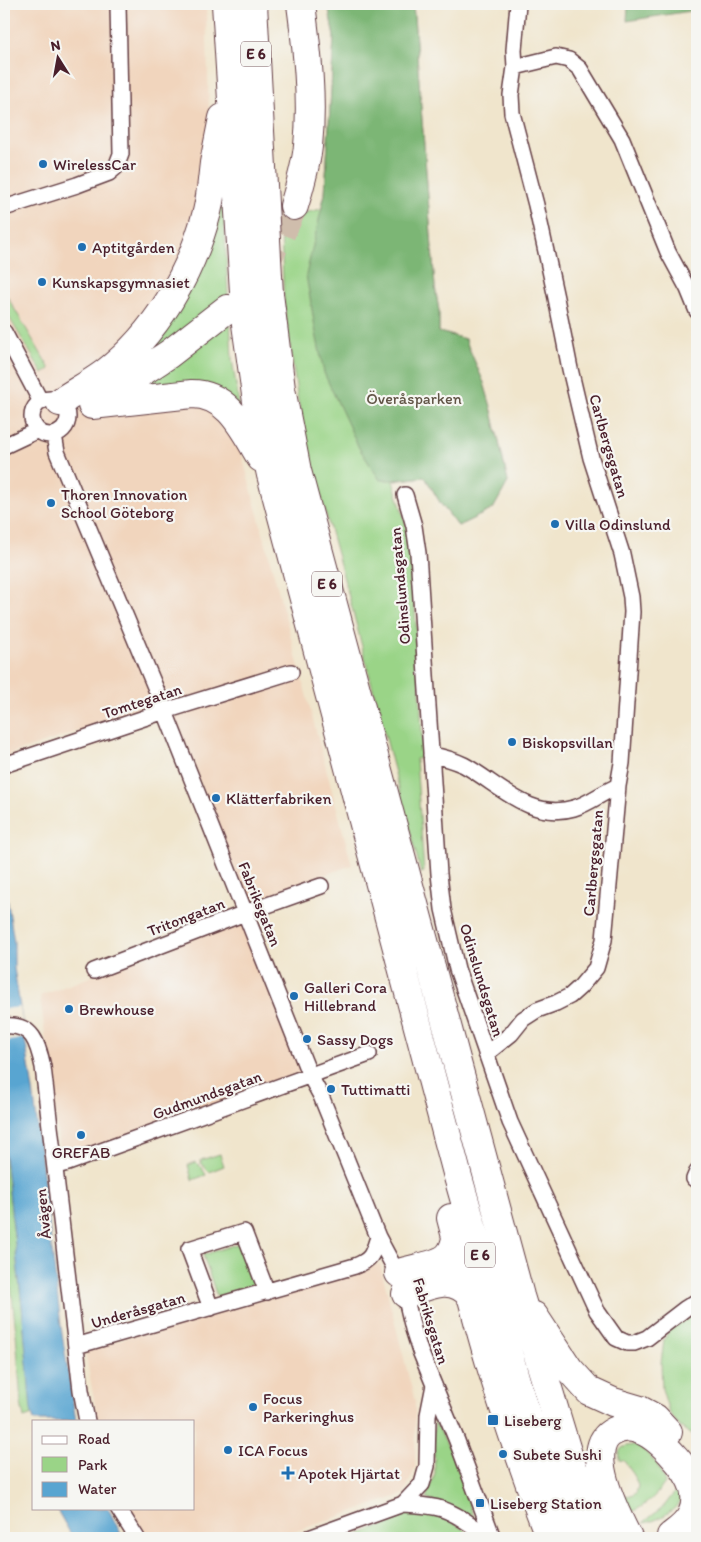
<svg xmlns="http://www.w3.org/2000/svg" width="701" height="1542" viewBox="0 0 701 1542" font-family="Itim,sans-serif">
	<style>
		.built { fill: #f1d5bd }
		.green { fill: #9ad487; stroke: #727a59 }
		.forest { fill: #7bb674; stroke: #626a50 }
		.water { fill: #58a5d1; stroke: #51627e }
		.pier { fill: #f0e5cc }
		.lines { fill: none; stroke-linecap: round; stroke-linejoin: round }
		.motorway-tunnel { stroke: #cfbdac; stroke-width: 28; stroke-dasharray: 28 14; stroke-linecap: butt }
		.minor-casing { stroke: #633d43; stroke-width: 18 }
		.motorway-casing { stroke: #633d43; stroke-width: 30 }
		.minor { stroke: #fff; stroke-width: 15 }
		.motorway { stroke: #fff; stroke-width: 28 }
		.poi-dot { fill: #1f6fb2; stroke: #f6f6f2; stroke-width: 2 }
		.labels { text-anchor: middle; dominant-baseline: central; stroke-width: 4.5; stroke-linejoin: round; paint-order: stroke }
		.shield { fill: #f6f6f2; stroke: #7e6067; stroke-width: 1 }
		.shield-label { font-size: 15px; font-weight: bold; fill: #4a1f2b }
		.poi-label { font-size: 16px; fill: #4a1f2b; stroke: #f6f6f2; text-anchor: start }
		.park-label { font-size: 16px; fill: #625547; stroke: #f6f6f2 }
		.street-label { font-size: 16px; fill: #4a1f2b; stroke: #f6f6f2 }
	</style>
	<rect width="100%" height="100%" fill="#f6f6f2"/>
	<filter id="ink" filterUnits="userSpaceOnUse"><feTurbulence type="fractalNoise" baseFrequency=".02" numOctaves="2"/><feDisplacementMap in="SourceGraphic" scale="10" xChannelSelector="R" yChannelSelector="G"/><feConvolveMatrix kernelMatrix="1 2 1 2 8 2 1 2 1" color-interpolation-filters="sRGB"/></filter>
	<filter id="wash" filterUnits="userSpaceOnUse"><feTurbulence type="fractalNoise" baseFrequency=".0096" numOctaves="4" result="noise"/><feDisplacementMap in="SourceGraphic" scale="20" xChannelSelector="R" yChannelSelector="G"/><feGaussianBlur stdDeviation="1.12" result="paint"/><feColorMatrix in="noise" values="0 0 0 0 0 0 0 0 0 0 0 0 0 0 0 0 0 1.4 0 .05"/><feComposite in="paint" operator="in"/></filter>
	<g filter="url(#wash)">
		<rect width="100%" height="100%" fill="#f0e5cc"/>
		<path class="built" d="M4,4H206L209,115L206,170L236,433L352,865L248,903L168,701L4,756Z
			M243,919L304,1074L61,1159L40,996Z
			M380,1264L415,1402V1468L404,1494L276,1538H148L130,1508H194V1421H98L85,1350Z"/>
		<path class="green" d="M328,4H413L435,287L439,311V332L465,339L484,383L491,407L508,482L493,509L458,526L441,504L425,477L393,481L410,537L419,669L423,758L416,759L424,872L421,873L352,608L316,478L298,401L284,304L280,210L299,214L321,209L325,194L334,37Z
			M223,194L228,295L188,332L128,362Z
			M4,291L50,369L43,374L4,309Z
			M230,317L232,359L240,411L127,389Z
			M4,1147L22,1306L33,1415L24,1418L21,1403L16,1333L4,1219Z
			M220,1154L224,1166L209,1172L201,1163V1160Z
			M196,1162L202,1168L206,1175L192,1180L188,1165Z
			M242,1242L256,1283L217,1297L203,1255Z
			M697,1309V1438L680,1427L669,1412L662,1389L661,1363L664,1340L672,1325Z
			M435,1422C454,1453 464,1485 474,1519L426,1498L435,1473L433,1433Z
			M634,1445L641,1447L657,1464L665,1483C653,1500 642,1508 624,1516L622,1495L631,1496L636,1493L638,1486L634,1475L624,1461L619,1460C617,1448 623,1446 634,1445Z
			M680,1485C681,1490 682,1496 680,1501C676,1511 653,1523 643,1523L665,1505Z
			M427,1512C444,1518 460,1523 472,1538H350L385,1525L390,1516Z"/>
		<path class="forest" d="M328,4H413L435,287L439,311V332L465,339L484,383L491,407L508,482L493,509L458,526L441,504L425,477L393,480H380L359,448L324,373L316,333L306,275L325,194L334,37Z
			M628,4H697V10L627,21Z"/>
		<path class="water" d="M4,877L14,942V968L34,1097L62,1334L76,1421H34L31,1410L22,1306L4,1147Z
			M56,1508H108L123,1538H73Z"/>
		<path class="pier" d="M20,1007L25,1038L4,1042V1009Z"/>
	</g>
	<g filter="url(#ink)">
		<g class="lines">
			<path class="motorway-tunnel" d="M261,270L279,238L294,206"/>
			<defs>
				<path id="minor" d="M515,67L556,57L569,60L580,69L622,139L668,252L688,289L697,311
					M4,208L77,185L109,173L116,167L121,154L118,4
					M4,332L41,402
					M32 417a18 18 0 1 1 36 0a18 18 0 1 1-36 0Z
					M54,435L57,452L158,694L310,1076L321,1096L378,1237L402,1282L413,1329L420,1351L457,1441L493,1538
					M4,446L38,430
					M405,495L414,526L418,553L439,874L443,909L457,969L510,1122L597,1311L616,1338L627,1343H634L647,1338L686,1308L697,1301
					M431,755C443,757 453,760 464,765C499,784 530,821 574,808C589,804 603,792 618,786
					M4,765L165,711L291,672
					M94,971L245,913L321,886
					M4,1026C33,1023 38,1044 43,1067L81,1390L87,1421
					M486,1054L511,1034L523,1019L537,1010L556,1003L570,996L580,987L596,968L604,940L618,786L622,763L632,612L631,597L622,554L591,458L570,369L556,298L536,205L512,113L511,95L515,67L514,50L518,4
					M56,1166L68,1163L369,1054
					M694,1179L697,1172
					M211,1308L189,1249L244,1232L267,1292
					M76,1346L355,1266C372,1260 373,1253 378,1237
					M403,1504C416,1505 430,1505 442,1509C460,1515 475,1528 490,1538
					M118,1508L137,1538
					M309,1538L403,1504L422,1484L427,1466L428,1415L434,1385"/>
				<path id="motorway" d="M226,4L246,324L260,423L271,475L458,1177L522,1402L571,1538
					M253,4L269,294L281,389L297,471L520,1296L570,1461L600,1538
					M294,206C300,186 306,166 308,146C313,99 307,50 301,4
					M60,402C75,392 90,384 105,373C156,334 191,274 207,212C211,196 212,179 214,163C217,148 220,133 223,118
					M96,402L169,354L227,309
					M92,405L192,394C229,394 244,430 261,458
					M451,1218C465,1270 477,1322 493,1373C510,1428 529,1484 550,1538
					M399,1273C412,1268 438,1266 448,1256C453,1251 455,1244 456,1238
					M406,1294C429,1285 453,1273 471,1296
					M534,1316L569,1369L589,1391L613,1402L640,1410L655,1418L668,1432
					M628,1538C617,1516 583,1451 611,1433C619,1428 628,1426 637,1429C657,1434 688,1468 694,1488C696,1497 696,1506 692,1514C688,1524 679,1530 671,1536"/>
			</defs>
			<use href="#minor" class="minor-casing"/>
			<use href="#motorway" class="motorway-casing"/>
			<use href="#minor" class="minor"/>
			<use href="#motorway" class="motorway"/>
		</g>
	</g>
	<g class="poi-dot">
		<circle cx="43" cy="164" r="5"/>
		<circle cx="82" cy="247" r="5"/>
		<circle cx="42" cy="282" r="5"/>
		<circle cx="51" cy="503" r="5"/>
		<circle cx="555" cy="524" r="5"/>
		<circle cx="512" cy="742" r="5"/>
		<circle cx="216" cy="798" r="5"/>
		<circle cx="294" cy="996" r="5"/>
		<circle cx="69" cy="1009" r="5"/>
		<circle cx="307" cy="1039" r="5"/>
		<circle cx="331" cy="1089" r="5"/>
		<circle cx="81" cy="1135" r="5"/>
		<circle cx="253" cy="1407" r="5"/>
		<rect x="487" y="1414" width="12" height="12" rx="2.5"/>
		<circle cx="228" cy="1450" r="5"/>
		<circle cx="503" cy="1454" r="5"/>
		<path d="M285.5 1465.5h5v5h5v5h-5v5h-5v-5h-5v-5h5z"/>
		<rect x="475" y="1498" width="10" height="10" rx="2.5"/>
	</g>
	<g class="labels">
		<g class="shield">
			<rect x="241" y="41.5" width="30" height="25" rx="4"/>
			<rect x="312" y="571.5" width="30" height="25" rx="4"/>
			<rect x="465" y="1242.5" width="30" height="25" rx="4"/>
		</g>
		<g class="shield-label">
			<text x="256" y="54">E 6</text>
			<text x="327" y="584">E 6</text>
			<text x="480" y="1255">E 6</text>
		</g>
		<g class="poi-label">
			<text x="53" y="164">WirelessCar</text>
			<text x="92" y="247">Aptitgården</text>
			<text x="52" y="282">Kunskapsgymnasiet</text>
			<text x="61" y="494">Thoren Innovation<tspan x="61" dy="18">School Göteborg</tspan></text>
			<text x="565" y="524">Villa Odinslund</text>
			<text x="522" y="742">Biskopsvillan</text>
			<text x="226" y="798">Klätterfabriken</text>
			<text x="304" y="987">Galleri Cora<tspan x="304" dy="18">Hillebrand</tspan></text>
			<text x="79" y="1009">Brewhouse</text>
			<text x="317" y="1039">Sassy Dogs</text>
			<text x="341" y="1089">Tuttimatti</text>
			<text x="81" y="1152" text-anchor="middle">GREFAB</text>
			<text x="263" y="1398">Focus<tspan x="263" dy="18">Parkeringhus</tspan></text>
			<text x="504" y="1420">Liseberg</text>
			<text x="238" y="1450">ICA Focus</text>
			<text x="513" y="1454">Subete Sushi</text>
			<text x="298" y="1473">Apotek Hjärtat</text>
			<text x="490" y="1503">Liseberg Station</text>
		</g>
		<g class="park-label">
			<text x="414" y="398">Överåsparken</text>
		</g>
		<g class="street-label">
			<text transform="translate(609 446) rotate(74)">Carlbergsgatan</text>
			<text transform="translate(400 586) rotate(-95)">Odinslundsgatan</text>
			<text transform="translate(142 701) rotate(-18)">Tomtegatan</text>
			<text transform="translate(593 863) rotate(-85)">Carlbergsgatan</text>
			<text transform="translate(260 904) rotate(68)">Fabriksgatan</text>
			<text transform="translate(186 917) rotate(-21)">Tritongatan</text>
			<text transform="translate(482 980) rotate(73)">Odinslundsgatan</text>
			<text transform="translate(207 1095) rotate(-20)">Gudmundsgatan</text>
			<text transform="translate(43 1214) rotate(-96)">Åvägen</text>
			<text transform="translate(138 1310) rotate(-16)">Underåsgatan</text>
			<text transform="translate(431 1321) rotate(73)">Fabriksgatan</text>
		</g>
	</g>
	<rect width="701" height="1542" fill="none" stroke="#f6f6f2" stroke-width="20"/>
	<rect x="32" y="1420" width="162" height="90" fill="#f6f6f2" stroke="#b1a0a2"/>
	<rect x="42" y="1436" width="25" height="8" fill="#ffffff" stroke="#b1a0a2"/>
	<text x="78" y="1444" font-size="15" fill="#4a1f2b">Road</text>
	<rect x="42" y="1457" width="25" height="15" fill="#9ad487" stroke="#b1a0a2"/>
	<text x="78" y="1470" font-size="15" fill="#4a1f2b">Park</text>
	<rect x="42" y="1482" width="25" height="15" fill="#58a5d1" stroke="#b1a0a2"/>
	<text x="78" y="1494" font-size="15" fill="#4a1f2b">Water</text>
	<g transform="translate(58 58) rotate(349)" stroke="#f6f6f2" stroke-width="4" paint-order="stroke">
	<path d="M0-4L9 19L0 12L-9 19Z" fill="#4a1f2b"/>
	<text y="-8" font-size="14" font-weight="bold" text-anchor="middle" fill="#4a1f2b">N</text>
	</g>
</svg>
